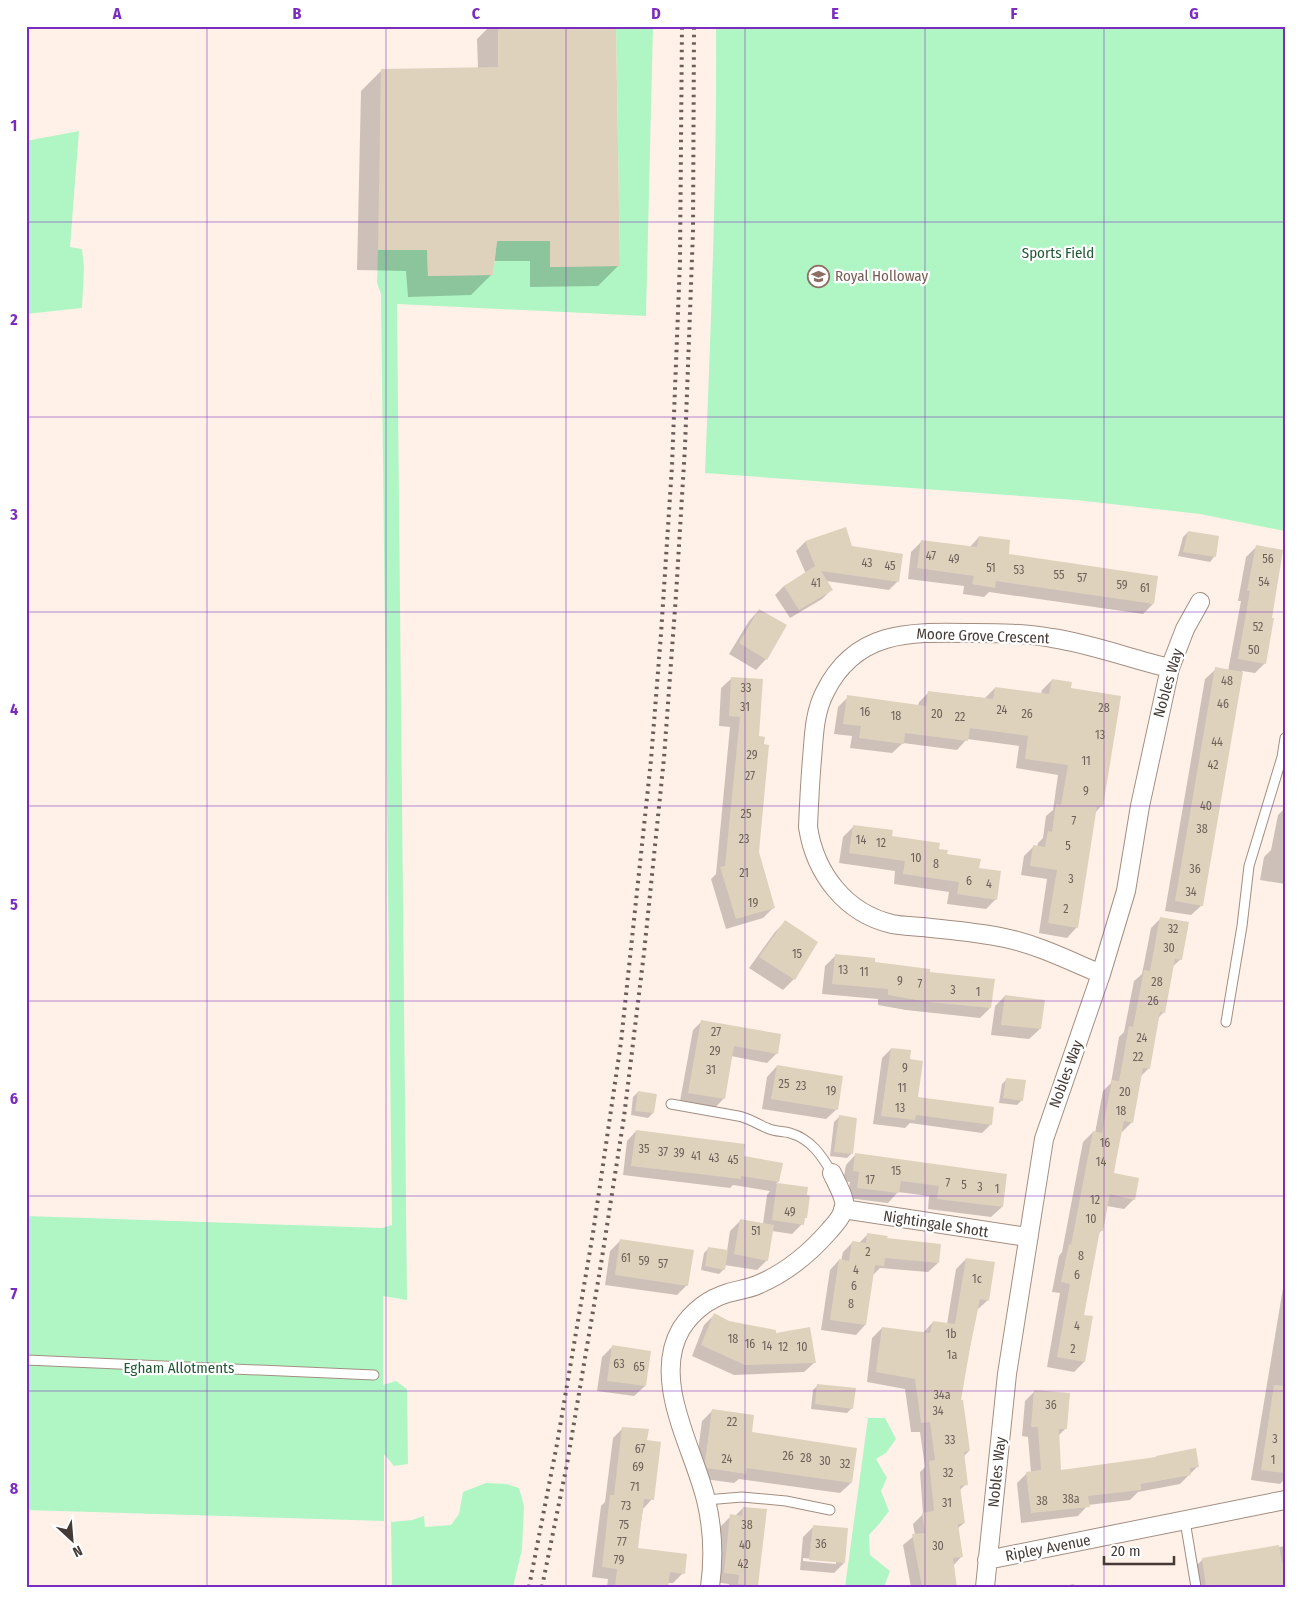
<svg xmlns="http://www.w3.org/2000/svg" width="1311" height="1613" viewBox="0 0 1311 1613" font-family="'Fira Sans Condensed',sans-serif">
	<style>
		.green { fill: #b0f6c4 }
		.shadow { fill: #0003; fill-rule: evenodd }
		.building { fill: #dfd2bd }
		.lines { fill: none; stroke-linecap: round; stroke-linejoin: round }
		.service-casing { stroke: #a38e81; stroke-width: 11 }
		.minor-casing { stroke: #a38e81; stroke-width: 20 }
		.service { stroke: #fff; stroke-width: 9 }
		.minor { stroke: #fff; stroke-width: 18 }
		.rail { stroke: #685e59; stroke-width: 4; stroke-dasharray: 2.5 5; stroke-linecap: butt }
		.grid { fill: none; stroke: #7b2cbf; stroke-width: 1; stroke-opacity: 0.55 }
		.labels { text-anchor: middle; dominant-baseline: central; stroke-width: 4.5; stroke-linejoin: round; paint-order: stroke }
		.number-label { font-size: 12px; fill: #6b6158 }
		.park-label { font-size: 15px; fill: #215734; stroke: #fff }
		.education-label { font-size: 15px; fill: #785e54; stroke: #fff; text-anchor: start }
		.street-label { font-size: 15px; fill: #443b36; stroke: #fff }
		.neatline { fill: none; stroke: #7b2cbf; stroke-width: 2 }
		.grid-label { font-size: 16px; text-anchor: middle; font-weight: bold; fill: #7b2cbf }
	</style>
	<rect width="100%" height="100%" fill="#fff1e8"/>
	<path class="green" d="M616,26H653L646,316L397,304L407,1300L383,1296V1385L396,1381L407,1389L408,1464L394,1466L384,1454V1521L26,1510V1216L382,1228L392,1225L381,294L377,283L378,250H427L428,276L493,275L497,241H550V267L620,266Z
		M716,26H1285V531L1200,514L1076,500L705,473C711,324 717,175 716,26Z
		M79,131L70,247L82,249L84,267L82,308L26,314V141Z
		M868,1418H885L896,1439L886,1453L876,1459L887,1478L881,1491L889,1511L880,1523L869,1535L870,1555L890,1571L884,1587H845Z
		M486,1483L506,1484L519,1488L524,1506L522,1549L513,1587H392L391,1522L412,1520L424,1516L425,1527L451,1525L459,1514L463,1492Z"/>
	<path class="shadow" d="M490,26H615L619,265L598,286L530,287V261H493L492,274L471,295L408,297L406,271L357,270L361,91L382,70L478,68L477,39Z
		M846,528L851,547L898,581L889,590L826,581L831,590L822,599L790,618L775,595L784,586L806,574L796,551L805,542Z
		M1188,532L1217,537L1214,557L1210,562L1178,556L1183,537Z
		M979,537L1008,555L1153,604L1143,614L989,592L984,597L963,594L964,586L908,579L911,552L922,541L969,548Z
		M1256,547L1265,663L1255,673L1242,671L1202,905L1191,915L1165,911L1205,679L1216,669L1228,671L1241,601H1238L1246,557Z
		M759,610L786,626L766,659L756,670L729,654L749,621Z
		M732,678L758,737V853L774,907L763,918L726,929L711,879L716,874L730,727L719,726L721,688Z
		M1052,680L1069,689L1101,806L1095,813L1077,927L1067,938L1039,933L1047,879L1021,875L1024,856L1034,846L1037,847L1038,843L1043,838L1046,816L1053,810L1058,775L1016,768L1019,746L967,739L957,750L903,743L892,753L850,748L852,736L834,734L838,707L848,697L918,706L919,702L929,692L985,698L995,688L1041,695L1042,690Z
		M1285,808V884L1260,880L1264,857L1271,850L1278,815Z
		M854,826L938,850L978,869L996,899L986,909L947,904L949,892L894,884L895,871L839,863L843,837Z
		M1161,918L1181,959L1172,967L1164,1012L1158,1018L1149,1068L1140,1077L1132,1122L1122,1132H1121L1112,1174L1134,1199L1124,1209L1107,1206L1102,1230L1098,1234L1083,1316L1084,1362L1074,1372L1047,1367L1060,1293L1052,1292L1059,1256L1062,1252L1083,1142L1093,1132L1095,1133L1103,1091L1111,1083L1119,1037L1124,1032L1134,981L1142,974L1151,928Z
		M785,922L816,942L794,979L783,990L749,968L775,932Z
		M836,955L929,973L990,1008L980,1018L906,1010L878,1005V999L822,994L825,966Z
		M1005,996L1040,1029L1029,1039L991,1035L995,1006Z
		M702,1021L777,1053L767,1063L731,1056L724,1098L715,1108L680,1101L693,1030Z
		M891,1049L908,1060L917,1098L991,1124L982,1133L910,1123L905,1128L873,1124L882,1058Z
		M777,1066L837,1109L826,1119L762,1109L767,1077Z
		M1007,1079L1022,1100L1017,1105L999,1103L1002,1084Z
		M638,1092L653,1113L648,1118L631,1115L633,1097Z
		M839,1117L852,1153L847,1158L830,1156L834,1122Z
		M636,1131L742,1157L778,1182L776,1184L807,1188L802,1224L792,1234L772,1231L767,1260L757,1270L724,1265V1269L719,1274L701,1270L704,1253L709,1248L727,1251L730,1231L741,1220L763,1224L767,1195L770,1191L733,1185L730,1188L623,1175L627,1141Z
		M856,1154L1006,1175L1002,1207L991,1217L928,1209L929,1196L898,1192L888,1203L847,1198L850,1182L843,1181L846,1165Z
		M868,1234L886,1239L938,1263L928,1272L880,1268L873,1275L865,1325L856,1335L821,1330L830,1270L839,1260L841,1261L843,1252L853,1242L859,1243Z
		M620,1241L687,1285L677,1295L605,1285L610,1251Z
		M966,1259L988,1300L977,1310L959,1401L969,1451L963,1457L966,1484L959,1491L964,1523L957,1529L962,1556L953,1566L956,1587H911L903,1545L915,1535L913,1524L923,1514L920,1472L925,1467L920,1432H911L905,1389L867,1382L872,1338L882,1328L923,1333L933,1322L947,1324L956,1269Z
		M1285,1276V1479L1280,1484L1251,1480Z
		M715,1314L729,1322L774,1334L815,1362L804,1372L734,1375L692,1356L704,1325Z
		M613,1346L645,1386L634,1396L597,1391L602,1357Z
		M818,1385L852,1408L847,1413L811,1409L813,1390Z
		M1035,1391L1065,1429L1058,1436L1060,1471L1198,1466L1180,1484L1138,1492L1130,1500L1088,1505L1078,1516L1021,1523L1017,1483L1027,1473H1031L1028,1437L1022,1436L1025,1401Z
		M712,1411L750,1433L851,1483L840,1493L739,1479L734,1483L697,1478L695,1473L702,1421Z
		M623,1428L646,1441L652,1499L643,1509L637,1549L683,1573L673,1583H667V1587H607L608,1579L592,1577L601,1506L605,1502L613,1438Z
		M743,1508L765,1510L757,1587H729V1584L714,1582L721,1526L731,1516H735Z
		M813,1527L844,1563L834,1573L800,1570L803,1537ZM803,1558L836,1561V1564L803,1561Z
		M1285,1546V1587H1195L1192,1570L1203,1559Z
		M1074,1584V1587H1059Z"/>
	<path class="building" d="M498,26H616L620,266L550,267V241H497L493,275L428,276L427,250H378L381,69L498,67Z
		M846,527L852,546L903,554L899,582L821,571L833,590L799,610L784,586L815,566L805,541Z
		M1188,531L1219,536L1216,557L1183,552Z
		M979,536L1010,540L1009,554L1158,576L1154,604L996,581L995,588L972,584L974,576L917,568L921,540L977,547Z
		M1256,545L1283,550L1272,618H1274L1266,664L1238,659L1250,591H1247Z
		M759,609L787,625L767,660L739,643Z
		M1215,667L1243,672L1203,906L1175,901Z
		M731,677L763,679L759,736L765,737L764,744L769,745L759,852L775,908L736,919L720,867L725,866L740,717L729,716Z
		M1052,679L1072,682L1071,688L1121,696L1103,807L1097,806L1078,928L1048,923L1057,870L1030,866L1033,845L1045,847L1048,831L1052,832L1056,804L1061,805L1068,765L1025,759L1028,736L970,728L968,741L905,733L904,744L859,738L861,726L843,724L847,695L926,706L928,691L993,699L995,687L1049,694Z
		M853,825L893,830L892,836L940,843L939,849L948,850L947,854L981,859L979,868L1001,871L997,900L957,894L959,882L903,874L905,861L849,853Z
		M1160,917L1189,922L1182,960L1175,959L1165,1013L1160,1012L1150,1069L1143,1068L1133,1123L1124,1121L1117,1156L1114,1173L1139,1178L1135,1200L1110,1194L1103,1231L1100,1230L1084,1315L1093,1316L1085,1362L1057,1357L1070,1284L1061,1282L1069,1244L1071,1245L1093,1131L1102,1133L1112,1080L1119,1081L1129,1026L1133,1027L1144,970L1150,971Z
		M785,920L818,942L795,980L759,957Z
		M835,954L875,958V962L930,969V972L995,979L991,1008L928,1002L888,995V989L832,984Z
		M1005,995L1045,1000L1041,1029L1001,1025Z
		M701,1020L781,1034L778,1054L734,1046L725,1099L688,1093Z
		M891,1048L911,1050L910,1059L923,1061L918,1097L994,1107L992,1125L916,1115L915,1120L881,1116Z
		M777,1065L843,1076L838,1110L771,1099Z
		M1006,1078L1026,1080L1023,1101L1003,1098Z
		M638,1091L657,1094L654,1113L635,1111Z
		M839,1115L857,1118L853,1154L834,1152Z
		M636,1130L745,1144L744,1156L783,1163L779,1182L741,1176V1179L631,1166Z
		M855,1153L1007,1174L1003,1207L937,1199L939,1186L901,1181L899,1193L857,1188L859,1172L853,1171Z
		M777,1183L808,1187L807,1195L810,1196L807,1218H805L804,1225L772,1220Z
		M740,1219L774,1225L768,1261L734,1254Z
		M867,1233L888,1236L887,1238L941,1244L939,1263L885,1258L884,1266L875,1265L866,1325L830,1320L839,1259L849,1261L852,1241L866,1243Z
		M620,1239L694,1250L688,1286L615,1275Z
		M708,1247L728,1250L725,1270L705,1266Z
		M966,1258L995,1262L989,1301L980,1299L970,1348L961,1400H963L970,1451L964,1452L968,1485L960,1486L965,1523L958,1524L963,1557L953,1558L957,1587H922L912,1534L925,1533L922,1513L934,1511L929,1461L935,1460L930,1422L921,1423L915,1379L876,1372L882,1327L930,1333L933,1321L955,1324Z
		M714,1313L729,1321L776,1330V1333L810,1327L816,1363L745,1365L701,1345Z
		M612,1345L651,1351L646,1386L607,1381Z
		M817,1384L856,1388L853,1409L815,1404Z
		M1274,1385L1285,1386V1473L1261,1470Z
		M1034,1390L1070,1393L1067,1429H1059L1061,1470L1156,1457V1456L1196,1448L1199,1467L1190,1468L1191,1475L1141,1484V1490L1088,1496L1090,1507L1031,1513L1026,1472L1041,1470L1038,1427H1031Z
		M712,1409L754,1415L752,1432L857,1448L852,1483L747,1468L746,1474L707,1468L705,1462Z
		M622,1427L649,1429L647,1440L661,1442L654,1500L644,1499L638,1548L687,1554L685,1574L670,1572L668,1587H615L617,1569L602,1567L610,1495H614Z
		M743,1507L767,1509L758,1586L738,1584L739,1575L724,1573L730,1514L742,1516Z
		M813,1525L848,1528L845,1563L809,1560Z
		M1279,1545L1282,1563L1285,1562V1587H1206L1202,1558Z"/>
	<g class="lines">
		<defs>
			<path id="service" d="M1226,1022L1242,926L1249,866L1282,757L1285,738
				M671,1104L738,1116C749,1118 757,1124 767,1128C775,1132 783,1131 790,1133C811,1139 822,1156 832,1173
				M26,1360L374,1375
				M706,1500L742,1497L786,1501L830,1510
				M1185,1521L1196,1587"/>
			<path id="minor" d="M1101,974C1070,961 1038,945 1005,938C978,932 950,930 922,927C912,926 902,926 892,924C845,913 815,873 808,827C809,804 810,781 812,759C814,736 814,713 825,692C856,629 912,632 973,633C999,633 1026,633 1052,638C1092,644 1131,659 1170,668
				M843,1209L1021,1236H1029
				M987,1560L1285,1500
				M710,1587C714,1558 713,1529 706,1500C694,1449 651,1381 681,1329C692,1312 708,1299 728,1293C738,1290 748,1289 757,1285C786,1273 809,1254 829,1231C836,1223 846,1213 844,1201C842,1192 836,1182 832,1173
				M985,1587L1007,1374L1044,1139L1101,974L1126,891L1140,806L1170,668L1185,629L1200,602"/>
		</defs>
		<use href="#service" class="service-casing"/>
		<use href="#minor" class="minor-casing"/>
		<use href="#service" class="service"/>
		<use href="#minor" class="minor"/>
		<path class="rail" d="M529,1587L557,1444L593,1233L621,1042L651,760L661,634L672,466L680,261L682,26
			M542,1587L567,1464L601,1264L624,1117L644,953L664,758L676,595L685,447L693,231L694,26"/>
	</g>
	<path class="grid" d="M207,26V1587M386,26V1587M566,26V1587M745,26V1587M925,26V1587M1104,26V1587M26,222H1285M26,417H1285M26,612H1285M26,806H1285M26,1001H1285M26,1196H1285M26,1391H1285"/>
	<defs>
		<symbol id="university-ring" viewBox="-11 -11 22 22"><circle r="9.5" fill="#fff" stroke="#8d6e63" stroke-width="1.5"/><path d="M0-5L7-2L0 1L-7-2ZM-4 1L0 2.5L4 1V4Q0 6-4 4Z" fill="#8d6e63"/></symbol>
	</defs>
	<g fill-rule="evenodd">
		<use href="#university-ring" x="806" y="264" width="25" height="25"/>
	</g>
	<g class="labels">
		<g class="number-label">
			<text x="931" y="556">47</text>
			<text x="954" y="559">49</text>
			<text x="1268" y="559">56</text>
			<text x="867" y="563">43</text>
			<text x="890" y="566">45</text>
			<text x="991" y="568">51</text>
			<text x="1019" y="570">53</text>
			<text x="1059" y="575">55</text>
			<text x="1082" y="578">57</text>
			<text x="1264" y="582">54</text>
			<text x="816" y="583">41</text>
			<text x="1122" y="585">59</text>
			<text x="1145" y="588">61</text>
			<text x="1258" y="627">52</text>
			<text x="1254" y="650">50</text>
			<text x="1227" y="681">48</text>
			<text x="746" y="688">33</text>
			<text x="1223" y="704">46</text>
			<text x="745" y="707">31</text>
			<text x="1104" y="708">28</text>
			<text x="1002" y="710">24</text>
			<text x="865" y="712">16</text>
			<text x="937" y="714">20</text>
			<text x="1027" y="714">26</text>
			<text x="896" y="716">18</text>
			<text x="960" y="717">22</text>
			<text x="1100" y="735">13</text>
			<text x="1217" y="742">44</text>
			<text x="752" y="755">29</text>
			<text x="1086" y="761">11</text>
			<text x="1213" y="765">42</text>
			<text x="750" y="776">27</text>
			<text x="1086" y="791">9</text>
			<text x="1206" y="806">40</text>
			<text x="746" y="814">25</text>
			<text x="1074" y="821">7</text>
			<text x="1202" y="829">38</text>
			<text x="744" y="839">23</text>
			<text x="861" y="840">14</text>
			<text x="881" y="843">12</text>
			<text x="1068" y="846">5</text>
			<text x="916" y="858">10</text>
			<text x="936" y="864">8</text>
			<text x="1195" y="869">36</text>
			<text x="744" y="873">21</text>
			<text x="1071" y="879">3</text>
			<text x="969" y="881">6</text>
			<text x="989" y="884">4</text>
			<text x="1191" y="892">34</text>
			<text x="753" y="903">19</text>
			<text x="1066" y="909">2</text>
			<text x="1173" y="929">32</text>
			<text x="1169" y="948">30</text>
			<text x="797" y="954">15</text>
			<text x="843" y="970">13</text>
			<text x="864" y="972">11</text>
			<text x="900" y="981">9</text>
			<text x="1157" y="982">28</text>
			<text x="920" y="984">7</text>
			<text x="953" y="990">3</text>
			<text x="978" y="992">1</text>
			<text x="1153" y="1001">26</text>
			<text x="716" y="1032">27</text>
			<text x="1142" y="1038">24</text>
			<text x="715" y="1051">29</text>
			<text x="1138" y="1057">22</text>
			<text x="905" y="1068">9</text>
			<text x="711" y="1070">31</text>
			<text x="784" y="1084">25</text>
			<text x="801" y="1086">23</text>
			<text x="902" y="1088">11</text>
			<text x="831" y="1091">19</text>
			<text x="1125" y="1092">20</text>
			<text x="900" y="1108">13</text>
			<text x="1121" y="1111">18</text>
			<text x="1105" y="1143">16</text>
			<text x="644" y="1149">35</text>
			<text x="663" y="1152">37</text>
			<text x="679" y="1153">39</text>
			<text x="696" y="1156">41</text>
			<text x="714" y="1158">43</text>
			<text x="733" y="1160">45</text>
			<text x="1101" y="1162">14</text>
			<text x="896" y="1171">15</text>
			<text x="870" y="1180">17</text>
			<text x="948" y="1183">7</text>
			<text x="964" y="1185">5</text>
			<text x="980" y="1187">3</text>
			<text x="997" y="1189">1</text>
			<text x="1095" y="1200">12</text>
			<text x="790" y="1212">49</text>
			<text x="1091" y="1219">10</text>
			<text x="756" y="1231">51</text>
			<text x="868" y="1252">2</text>
			<text x="1081" y="1256">8</text>
			<text x="626" y="1258">61</text>
			<text x="644" y="1261">59</text>
			<text x="663" y="1264">57</text>
			<text x="856" y="1270">4</text>
			<text x="1077" y="1275">6</text>
			<text x="977" y="1279">1c</text>
			<text x="854" y="1286">6</text>
			<text x="851" y="1304">8</text>
			<text x="1077" y="1326">4</text>
			<text x="951" y="1334">1b</text>
			<text x="733" y="1339">18</text>
			<text x="750" y="1344">16</text>
			<text x="767" y="1346">14</text>
			<text x="783" y="1347">12</text>
			<text x="802" y="1347">10</text>
			<text x="1073" y="1349">2</text>
			<text x="952" y="1355">1a</text>
			<text x="619" y="1364">63</text>
			<text x="639" y="1367">65</text>
			<text x="942" y="1395">34a</text>
			<text x="1051" y="1405">36</text>
			<text x="938" y="1411">34</text>
			<text x="732" y="1422">22</text>
			<text x="1275" y="1439">3</text>
			<text x="950" y="1440">33</text>
			<text x="640" y="1449">67</text>
			<text x="788" y="1456">26</text>
			<text x="806" y="1458">28</text>
			<text x="727" y="1459">24</text>
			<text x="1273" y="1460">1</text>
			<text x="825" y="1461">30</text>
			<text x="845" y="1464">32</text>
			<text x="638" y="1467">69</text>
			<text x="948" y="1473">32</text>
			<text x="635" y="1487">71</text>
			<text x="1071" y="1499">38a</text>
			<text x="1042" y="1501">38</text>
			<text x="947" y="1503">31</text>
			<text x="626" y="1506">73</text>
			<text x="624" y="1525">75</text>
			<text x="747" y="1525">38</text>
			<text x="622" y="1542">77</text>
			<text x="821" y="1544">36</text>
			<text x="745" y="1545">40</text>
			<text x="938" y="1546">30</text>
			<text x="619" y="1560">79</text>
			<text x="743" y="1564">42</text>
		</g>
		<g class="park-label">
			<text x="1058" y="253">Sports Field</text>
			<text x="179" y="1368">Egham Allotments</text>
		</g>
		<g class="education-label">
			<text x="835" y="276">Royal Holloway</text>
		</g>
		<g class="street-label">
			<text transform="translate(983 636) rotate(2)">Moore Grove Crescent</text>
			<text transform="translate(1168 683) rotate(-74)">Nobles Way</text>
			<text transform="translate(1066 1074) rotate(-70)">Nobles Way</text>
			<text transform="translate(936 1224) rotate(9)">Nightingale Shott</text>
			<text transform="translate(997 1472) rotate(-84)">Nobles Way</text>
			<text transform="translate(1048 1548) rotate(-11)">Ripley Avenue</text>
		</g>
	</g>
	<rect width="1311" height="1613" fill="none" stroke="#ffffff" stroke-width="55"/>
	<g transform="translate(72 1540) rotate(154)" stroke="#ffffff" stroke-width="4" paint-order="stroke">
	<path d="M0-4L9 19L0 12L-9 19Z" fill="#443b36"/>
	<text y="-8" font-size="14" font-weight="bold" text-anchor="middle" fill="#443b36">N</text>
	</g>
	<path d="M1104 1556v8h70v-8" fill="none" stroke="#443b36" stroke-width="2.5"/>
	<text x="1111" y="1556" font-size="15" fill="#443b36" stroke="#ffffff" stroke-width="4" paint-order="stroke">20 m</text>
	<rect x="28" y="28" width="1256" height="1558" class="neatline"/>
	<g class="grid-label">
		<text x="117" y="19">A</text>
		<text x="297" y="19">B</text>
		<text x="476" y="19">C</text>
		<text x="656" y="19">D</text>
		<text x="835" y="19">E</text>
		<text x="1014" y="19">F</text>
		<text x="1194" y="19">G</text>
		<text x="14" y="131">1</text>
		<text x="14" y="325">2</text>
		<text x="14" y="520">3</text>
		<text x="14" y="715">4</text>
		<text x="14" y="910">5</text>
		<text x="14" y="1104">6</text>
		<text x="14" y="1299">7</text>
		<text x="14" y="1494">8</text>
	</g>
</svg>
